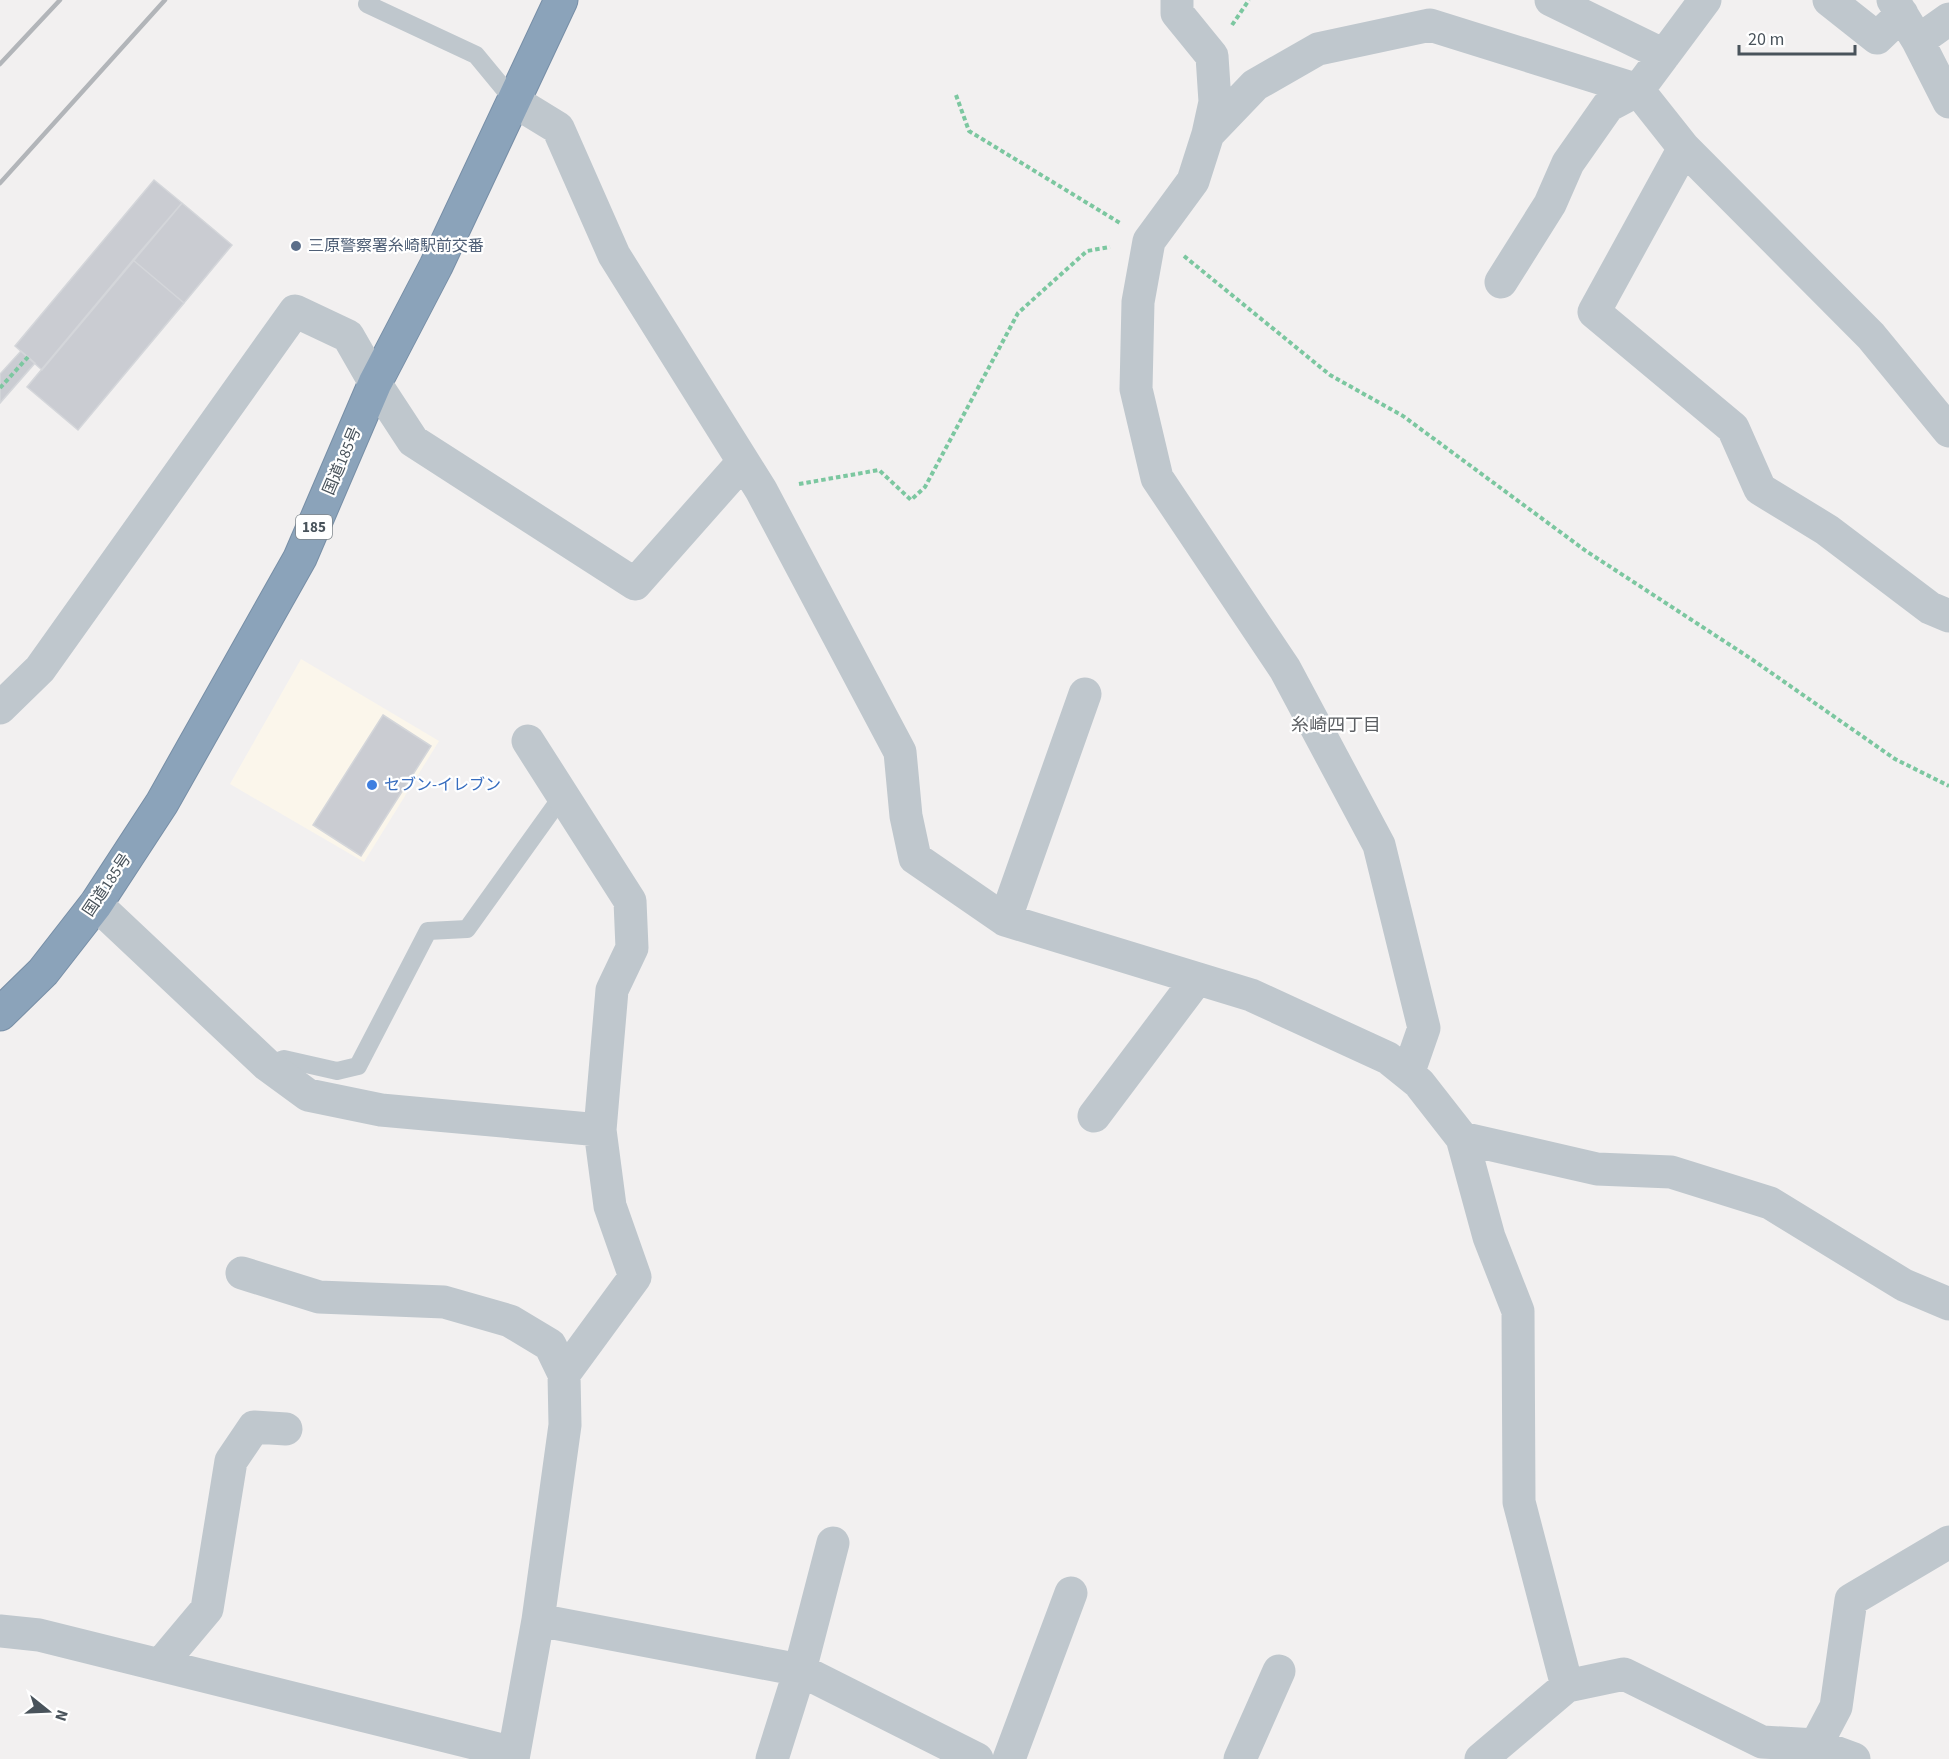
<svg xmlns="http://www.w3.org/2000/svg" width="1949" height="1759" viewBox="0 0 1949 1759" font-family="'Source Sans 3','Noto Sans JP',sans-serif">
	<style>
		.commercial { fill: #fbf6eb }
		.building { fill: #caccd2; stroke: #d4d6da; stroke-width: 1.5 }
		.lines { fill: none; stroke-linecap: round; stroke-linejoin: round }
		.highway-casing { stroke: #778ea6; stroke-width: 35 }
		.path { stroke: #7cc7a0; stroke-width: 4; stroke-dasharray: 4.5 3; stroke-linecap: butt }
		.lane { stroke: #bfc7cd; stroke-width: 18 }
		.street { stroke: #bfc7cd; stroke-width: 33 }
		.highway { stroke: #8ba3ba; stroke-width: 33 }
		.rail { stroke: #b2b5b9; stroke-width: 4.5 }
		.service-dot { fill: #5c6f8a; stroke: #fff; stroke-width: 2 }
		.shop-dot { fill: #3f7fe0; stroke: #fff; stroke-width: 2 }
		.labels { text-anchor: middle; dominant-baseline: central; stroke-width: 4.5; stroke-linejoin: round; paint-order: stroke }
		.shield { fill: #fff; stroke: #80878c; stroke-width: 1.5 }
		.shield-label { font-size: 15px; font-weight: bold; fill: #49535b }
		.service-label { font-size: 16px; fill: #4e5e75; stroke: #fff; text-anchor: start }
		.street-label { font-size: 16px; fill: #49535b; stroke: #fff }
		.shop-label { font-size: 16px; fill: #366cbe; stroke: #fff; text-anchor: start }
		.neighbourhood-label { font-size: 18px; fill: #5d6064; stroke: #fff }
	</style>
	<rect width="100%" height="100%" fill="#f2f0f0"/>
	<path class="commercial" d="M301,659L439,741L364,862L230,784Z"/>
	<path class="building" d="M154,180L182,203L42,370L15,346Z
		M182,203L232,245L184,303L133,260Z
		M133,260L184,303L78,430L27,387Z
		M21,351L35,363L0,403V374Z
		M383,715L431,746L361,856L313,825Z"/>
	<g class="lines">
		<defs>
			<path id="highway" d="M0,1014L43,972L96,904L162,803L300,558L375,383L436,266L561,0"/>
		</defs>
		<use href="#highway" class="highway-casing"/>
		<path class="path" d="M1232,25L1249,0
			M956,95L969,131L1120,223
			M1184,256L1330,375L1403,416L1586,551L1750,658L1895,759L1949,786
			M0,388L28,357
			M799,484L879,470L911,500L925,487L1018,313L1087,251L1110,247"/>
		<path class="lane" d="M367,4L476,55L514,101
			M267,1065L284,1059L337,1071L358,1066L428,931L467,929L563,795"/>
		<path class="street" d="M1177,0V13L1212,56L1215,102L1208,134L1193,181L1149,241L1138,302L1136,389L1157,478L1285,669L1379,845L1424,1028L1408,1074
			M1551,0L1664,55
			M1705,0L1638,90L1684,148L1871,336L1949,431
			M1829,0L1877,38L1902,14
			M1893,0L1918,41L1949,102
			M1918,41L1949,19
			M514,101L558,128L614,255L761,490L900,752L906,816L915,858L1005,920L1251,995L1388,1058L1419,1083L1462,1138L1489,1237L1518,1311L1519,1502L1567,1686
			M1208,134L1255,85L1318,49L1430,25L1638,90
			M1684,148L1594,312L1733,428L1760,489L1827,530L1930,608L1949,616
			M1501,282L1550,204L1568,163L1608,106L1638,90
			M0,708L40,669L295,311L348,336L375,383L413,441L635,584L743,462
			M528,741L630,901L632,948L612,990L600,1130L610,1206L635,1277L564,1374
			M96,904L267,1065L308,1095L381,1110L600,1130
			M1005,920L1085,694
			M1094,1116L1197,979
			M1462,1138L1597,1169L1671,1172L1770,1203L1904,1285L1949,1304
			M242,1273L319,1297L444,1302L510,1321L550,1345L564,1374L565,1425L538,1620L513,1759
			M538,1620L800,1670L977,1759
			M0,1631L39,1635L514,1753
			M160,1665L207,1609L231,1461L254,1427L286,1429
			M1816,1745L1854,1759
			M772,1759L800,1670L833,1543
			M1009,1759L1071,1593
			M1240,1759L1279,1671
			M1481,1759L1567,1686L1624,1674L1762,1742L1816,1745L1836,1707L1851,1600L1949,1542"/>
		<use href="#highway" class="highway"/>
		<path class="rail" d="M0,64L60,0
			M0,183L165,0"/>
	</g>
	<circle class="service-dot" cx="296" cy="246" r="6"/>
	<circle class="shop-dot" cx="372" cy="785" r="6"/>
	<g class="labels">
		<rect class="shield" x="296" y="515" width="36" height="24" rx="4.5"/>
		<g class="shield-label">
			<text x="314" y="527">185</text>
		</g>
		<g class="service-label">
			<text x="308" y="246">三原警察署糸崎駅前交番</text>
		</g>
		<g class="street-label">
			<text transform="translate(342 461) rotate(-67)">国道185号</text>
			<text transform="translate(107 885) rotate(-56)">国道185号</text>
		</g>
		<g class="shop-label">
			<text x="384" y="785">セブン-イレブン</text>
		</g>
		<g class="neighbourhood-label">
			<text x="1336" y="725">糸崎四丁目</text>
		</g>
	</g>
	<g transform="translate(48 1711) rotate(108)" stroke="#ffffff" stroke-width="4.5" paint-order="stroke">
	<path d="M0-4.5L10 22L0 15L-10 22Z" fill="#49535b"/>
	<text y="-9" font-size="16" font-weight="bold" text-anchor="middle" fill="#49535b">N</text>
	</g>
	<path d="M1739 45v9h116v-9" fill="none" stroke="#49535b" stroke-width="3"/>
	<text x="1748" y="45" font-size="18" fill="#49535b" stroke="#ffffff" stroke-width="4.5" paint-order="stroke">20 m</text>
</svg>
